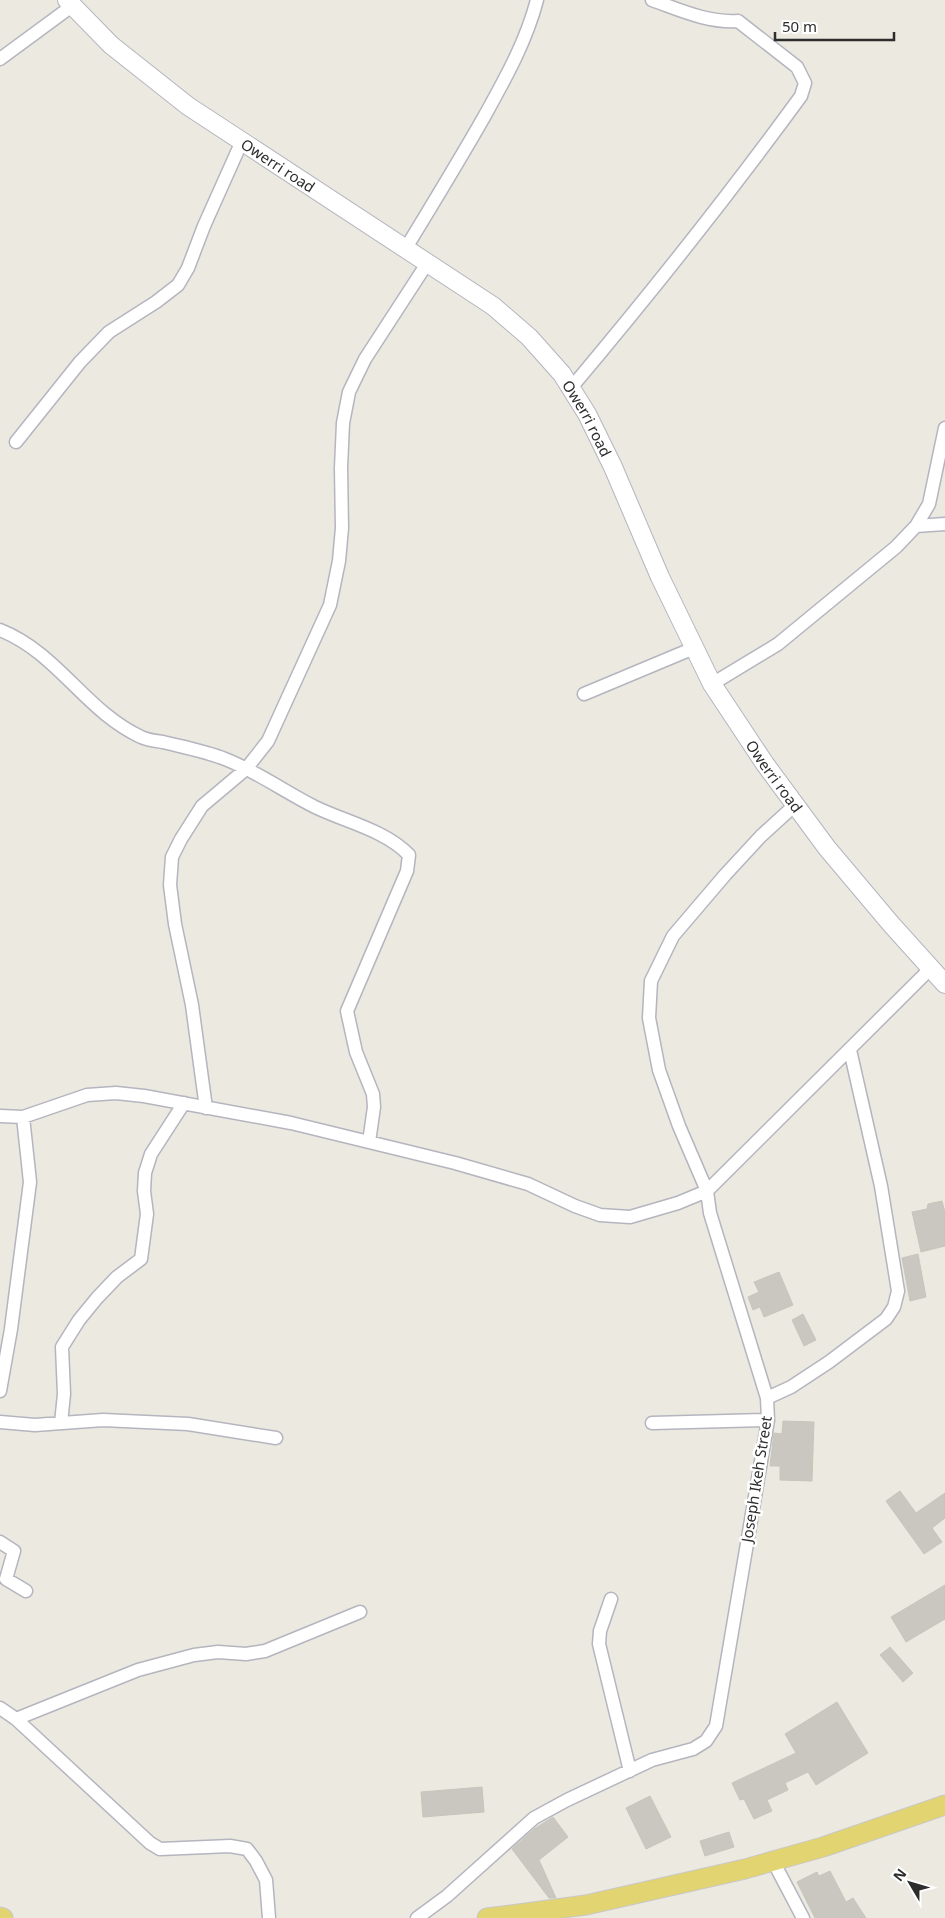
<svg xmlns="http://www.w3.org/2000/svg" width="945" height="1918" viewBox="0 0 945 1918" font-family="'Noto Sans',sans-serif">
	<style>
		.building { fill: #c9c7bf; stroke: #c8c5bb }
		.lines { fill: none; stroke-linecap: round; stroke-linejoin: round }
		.street-casing { stroke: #b4b5bf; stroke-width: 15 }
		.secondary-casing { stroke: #b4b5bf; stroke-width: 20 }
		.primary-casing { stroke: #c8c8c8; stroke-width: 21 }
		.street { stroke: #fff; stroke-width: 12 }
		.secondary { stroke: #fff; stroke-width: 18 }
		.primary { stroke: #e1d471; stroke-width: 19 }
		.labels { text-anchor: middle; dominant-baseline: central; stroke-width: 5; stroke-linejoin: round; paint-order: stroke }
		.street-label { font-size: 15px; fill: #2d2d2d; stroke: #fff }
	</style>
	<rect width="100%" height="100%" fill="#ece9e1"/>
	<path class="building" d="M942,1201L945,1212V1246L921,1252L912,1212L927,1209L928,1204Z
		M918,1254L926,1297L910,1301L902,1258Z
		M779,1272L793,1305L764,1317L760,1307L753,1310L748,1297L759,1292L754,1282Z
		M803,1314L816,1340L804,1346L792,1320Z
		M783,1421L814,1422L812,1481L780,1480V1466H770L774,1433L782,1434Z
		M900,1491L916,1513L945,1493V1518L932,1528L942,1542L924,1554L886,1501Z
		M945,1585V1619L906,1642L891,1617Z
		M890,1647L913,1673L903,1682L880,1655Z
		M837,1702L868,1753L816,1785L808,1772L785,1783L788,1790L767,1800L772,1811L754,1819L744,1799L740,1800L732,1783L796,1753L785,1734Z
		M482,1787L484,1812L423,1817L421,1792Z
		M650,1796L671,1837L646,1849L626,1808Z
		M553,1817L568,1837L539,1860L556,1898H549L512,1849L534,1829Z
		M729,1832L734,1847L705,1856L700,1841Z
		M830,1871L846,1902L853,1898L866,1918H815L797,1882L817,1872L819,1876Z"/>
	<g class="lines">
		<defs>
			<path id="street" d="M0,59L72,6
				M406,248C432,205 459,161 484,117C505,79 526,42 537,0
				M571,388C651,293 728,196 801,96L805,83L797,67L738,21C708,23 680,10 652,0
				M16,442L80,362L109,332L156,302L178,285L188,268L204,226L242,141
				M916,526L945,524
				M0,630C58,653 85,711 141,737C147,740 156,741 163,742C183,747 205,751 225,759C256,771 285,792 315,807C346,822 385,830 409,855L407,871L347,1011L356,1052L373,1094L374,1107L369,1142
				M712,684L778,644L896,547L916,526L929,504L945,428
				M584,694L694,648
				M206,1108L192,1005L175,924L170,885L172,857L181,839L202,806L246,769L268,741L330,605L339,561L342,528L341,468L343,423L349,392L365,359L428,262
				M0,1116L23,1117L87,1095L116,1093L144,1096L291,1123L455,1163L528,1184L575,1206L600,1215L630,1217L678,1203L707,1191L931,968
				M0,1391L11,1329L30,1182L23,1117
				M767,1398L791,1387L829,1362L886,1319L894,1307L898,1291L881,1186L850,1050
				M0,1422L35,1425L103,1420L188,1424L276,1438
				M61,1423L64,1394L62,1347L79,1320L97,1298L117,1277L141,1259L147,1214L144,1191L145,1173L151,1154L184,1103
				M652,1423L768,1420
				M0,1542L14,1551L6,1579L26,1591
				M611,1599L600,1631L599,1644L630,1771
				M0,1708L16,1719L150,1843L160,1849L230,1846L247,1849L256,1861L266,1880L269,1918
				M16,1719L138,1670L194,1655L218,1652L246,1654L265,1651L360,1612
				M773,1861L803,1918
				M417,1918L447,1896L534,1818L567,1800L652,1760L693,1749L706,1741L716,1726L768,1420L767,1398L710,1213L707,1191L679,1126L659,1070L649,1018L651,981L673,936L725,875L761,836L795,805"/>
			<g id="secondary">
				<path id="s1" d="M67,0L111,45L188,106L493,306L529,337L562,374L587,414L613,467L660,577L712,684L765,764L827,848L891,924L945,984"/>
			</g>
			<path id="primary" d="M0,1917L3,1918
				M487,1918L586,1905L745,1869L823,1847L945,1805"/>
		</defs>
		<use href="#street" class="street-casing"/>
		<use href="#secondary" class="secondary-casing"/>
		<use href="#primary" class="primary-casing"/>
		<use href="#street" class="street"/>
		<use href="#secondary" class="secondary"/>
		<use href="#primary" class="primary"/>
	</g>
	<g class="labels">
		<g class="street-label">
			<text stroke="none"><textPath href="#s1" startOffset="269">Owerri road</textPath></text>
			<text stroke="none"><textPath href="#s1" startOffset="674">Owerri road</textPath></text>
			<text stroke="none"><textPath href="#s1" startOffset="1079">Owerri road</textPath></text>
			<text transform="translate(756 1479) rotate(-81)">Joseph Ikeh Street</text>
		</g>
	</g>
	<g transform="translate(910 1883) rotate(308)" stroke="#ffffff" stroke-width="4" paint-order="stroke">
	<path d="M0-4L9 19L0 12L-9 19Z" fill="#2d2d2d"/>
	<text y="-8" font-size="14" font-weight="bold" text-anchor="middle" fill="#2d2d2d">N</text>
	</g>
	<path d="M775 32v8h119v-8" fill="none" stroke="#2d2d2d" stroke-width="2.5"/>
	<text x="782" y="32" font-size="15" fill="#2d2d2d" stroke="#ffffff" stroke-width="4" paint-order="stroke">50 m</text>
</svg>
